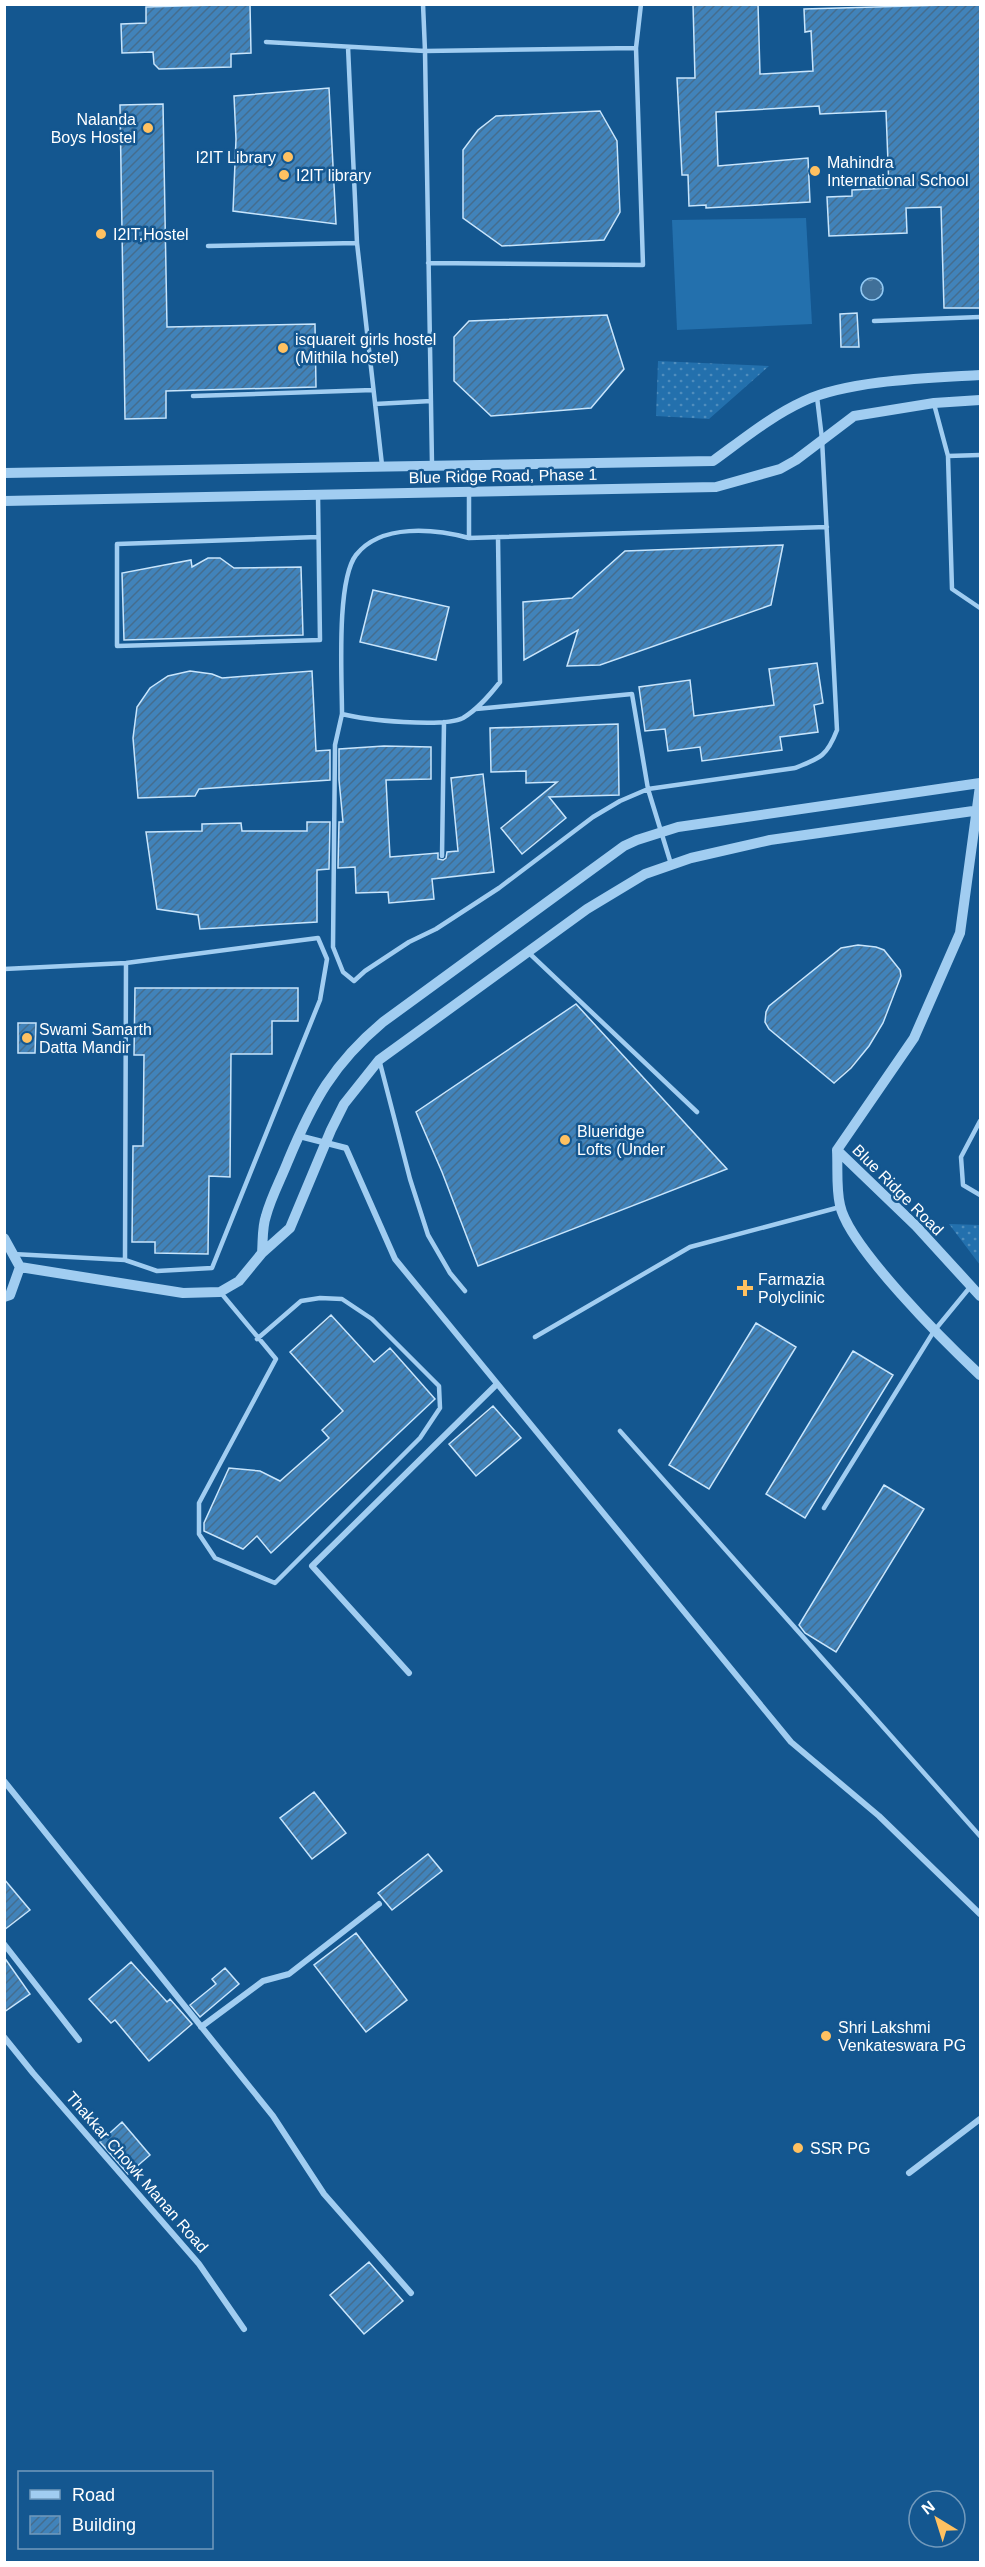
<svg xmlns="http://www.w3.org/2000/svg" width="985" height="2567" viewBox="0 0 985 2567" font-family="Helvetica,sans-serif">
	<style>
		.garden { fill: url(#garden-dots) }
		.pitch { fill: #2370ad }
		.water { fill: url(#water-ripples); stroke: #93caf4; stroke-width: 1.5 }
		.building { fill: url(#building-hatch); stroke: #c8e5fc; stroke-width: 1.5 }
		.lines { fill: none; stroke-linecap: round; stroke-linejoin: round }
		.service { stroke: #a1cdf1; stroke-width: 4.5 }
		.minor { stroke: #a1cdf1; stroke-width: 6 }
		.tertiary { stroke: #a1cdf1; stroke-width: 10 }
		.poi-dot { fill: #ffc161; stroke: #145790; stroke-width: 2 }
		.labels { text-anchor: middle; dominant-baseline: central; stroke-width: 5; stroke-linejoin: round; paint-order: stroke }
		.poi-label { font-size: 16px; fill: #fff; stroke: #145790; text-anchor: start }
		.street-label { font-size: 16px; fill: #fff; stroke: #145790 }
	</style>
	<defs>
		<pattern id="garden-dots" width="8" height="8" patternUnits="userSpaceOnUse" patternTransform="scale(1.5)"><rect width="8" height="8" fill="#2370ad"/><path d="M2 2h.1M6 6h.1" fill="none" stroke="#4f8dbd" stroke-width="1.8" stroke-linecap="round"/></pattern>
		<pattern id="water-ripples" width="26" height="14" patternUnits="userSpaceOnUse" patternTransform="scale(1.5)"><rect width="26" height="14" fill="#407099"/><path d="M2 4q2-2 4 0t4 0M15 11q2-2 4 0t4 0" fill="none" stroke="#668dad"/></pattern>
		<pattern id="building-hatch" width="6" height="6" patternUnits="userSpaceOnUse" patternTransform="scale(1.5)"><rect width="6" height="6" fill="#4183ba"/><path d="M-1 1l2-2M0 6l6-6M5 7l2-2" fill="none" stroke="#456d8e"/></pattern>
	</defs>
	<rect width="100%" height="100%" fill="#145790"/>
	<path class="garden" d="M658,361L769,366L709,419L656,416Z
		M949,1224L980,1225V1265Z"/>
	<path class="pitch" d="M806,218L812,324L677,330L672,220Z"/>
	<path class="water" d="M861 289a11 11 0 1 1 22 0a11 11 0 1 1-22 0Z"/>
	<path class="building" d="M250,4L251,53L231,54V67L159,69L154,64L153,52L122,53L121,24L146,23V7Z
		M693,4H758L760,74L813,71L811,31L805,32L804,9L981,4V308H944L941,207L906,208L907,233L829,236L827,197L852,196V190L889,188L886,111L820,114L819,106L716,112L718,166L808,158L810,202L706,208V205L689,206L688,175H682L677,78H695Z
		M329,88L336,224L233,211L236,139L234,96Z
		M163,104L167,327L315,324L316,387L166,391V418L125,419L120,105Z
		M600,111L617,141L620,212L604,240L502,246L463,218V150L478,130L496,116Z
		M857,313L859,347H841L840,314Z
		M607,315L624,369L591,408L491,416L454,381V337L469,321Z
		M783,545L771,605L600,665L567,666L578,630L524,660L523,602L572,598L625,551Z
		M208,558H220L234,568L301,567L303,635L124,640L122,573L191,560L192,567Z
		M373,590L449,607L436,660L360,642Z
		M817,663L823,703L814,705L818,732L780,737L782,750L702,761L700,747L668,751L665,729L645,731L639,687L690,680L694,716L774,705L769,669Z
		M190,671L212,674L222,678L312,671L316,751L330,750V780L199,789L195,796L138,798L133,738L137,707L150,688L168,676Z
		M618,724L619,795L549,797L566,818L522,854L501,828L557,782L526,783V771L491,772L490,728Z
		M384,746L431,747V779L386,780L390,857L438,853V859L443,860L446,858L447,852L458,851L451,778L483,774L494,872L432,879L434,899L389,903L388,892L356,893L355,867L338,868L339,822H343L339,780V749Z
		M307,822H330L329,869L317,870V922L200,929L198,915L157,909L146,832L202,831V824L241,823L242,831H307Z
		M858,945L876,947L884,950L900,970L901,976L883,1023L869,1046L851,1068L834,1083L769,1029L765,1022L766,1012L769,1006L841,948Z
		M135,988H298V1021H272V1054H231L230,1177L209,1176L208,1254L155,1253V1242H132L133,1146H143L144,1055H134Z
		M576,1004L727,1169L478,1266L442,1172L416,1112Z
		M18,1023H36L35,1053H18Z
		M331,1315L374,1362L390,1348L435,1399L271,1553L257,1536L243,1549L204,1531V1523L229,1468L260,1471L280,1481L329,1438L322,1430L343,1411L290,1352Z
		M756,1323L796,1347L709,1489L669,1465Z
		M853,1351L893,1375L805,1518L766,1494Z
		M493,1406L521,1438L476,1476L449,1444Z
		M884,1485L924,1509L836,1652L805,1633L799,1625Z
		M314,1792L346,1833L312,1859L280,1818Z
		M428,1854L442,1871L392,1910L378,1893Z
		M4,1879L30,1910L4,1930Z
		M356,1933L407,2000L366,2032L314,1965Z
		M4,1957L30,1994L4,2012Z
		M131,1962L167,2002L170,1999L192,2024L149,2061L115,2020L111,2023L89,1999Z
		M225,1968L239,1984L200,2017L190,2005L216,1984L212,1979Z
		M122,2122L150,2155L128,2174L100,2142Z
		M369,2262L403,2301L364,2334L330,2295Z"/>
	<g class="lines">
		<path class="service" d="M423,4L425,51L636,48
			M266,42L425,51L432,464
			M348,47L357,243
			M208,246L357,243L382,465
			M428,263L643,265L636,48L641,4
			M874,321L980,317
			M193,396L373,390
			M375,404L431,401
			M934,404L948,456L952,589L980,608
			M948,456L980,455
			M469,492V538C435,529 381,523 356,555C336,581 342,679 342,714C365,720 443,728 463,718C478,709 489,696 500,682L498,537
			M318,495L320,640L117,646V544L318,537
			M469,538L827,527
			M342,714L335,745L333,947L343,972L354,981L365,971L409,942L436,929L499,888L593,817L620,801L648,789L632,694L476,709
			M442,856L444,722
			M671,864L648,789L795,768C821,758 827,756 837,730L822,439L817,397
			M529,953L697,1112
			M4,969L126,963L318,938L327,959L320,1000L212,1268L157,1271L125,1260L126,963
			M380,1063L410,1179L428,1235L450,1273L465,1291
			M980,1121L961,1157L963,1185L980,1195
			M13,1254L125,1260
			M221,1293L276,1359L199,1503V1534L215,1558L275,1583L420,1438L440,1408L439,1386L372,1319L342,1299L320,1298L301,1301L257,1339
			M535,1337L690,1247L840,1207
			M620,1431L980,1836
			M824,1508L934,1331L971,1286"/>
		<path class="minor" d="M299,1136L346,1148L395,1259L791,1742L879,1816L980,1914
			M409,1673L312,1566L497,1384
			M4,1781L273,2116L324,2194L411,2293
			M4,1944L79,2040
			M201,2027L263,1981L289,1974L379,1904
			M4,2037L33,2073L199,2264L244,2329
			M909,2173L980,2119"/>
		<path class="tertiary" d="M4,473L713,461C742,440 771,416 804,401C849,380 931,378 980,375
			M4,501L716,487L780,469L796,460L854,416L934,403L980,400
			M837,1150L914,1038L960,933L980,786
			M837,1150C838,1168 836,1188 840,1205C848,1246 947,1344 980,1375
			M837,1150L916,1226L980,1296
			M4,1238L20,1267L10,1295L4,1297
			M262,1253C263,1241 262,1227 266,1216C271,1197 281,1179 288,1161C313,1101 333,1064 383,1022L624,846L637,840L678,827L980,783
			M20,1267L183,1293L220,1292L239,1281L262,1253L290,1228L331,1130L344,1104L379,1060L587,909L645,874L691,858L770,840L980,810"/>
	</g>
	<g class="poi-dot">
		<circle cx="148" cy="128" r="6"/>
		<circle cx="288" cy="157" r="6"/>
		<circle cx="815" cy="171" r="6"/>
		<circle cx="284" cy="175" r="6"/>
		<circle cx="101" cy="234" r="6"/>
		<circle cx="283" cy="348" r="6"/>
		<circle cx="27" cy="1038" r="6"/>
		<circle cx="565" cy="1140" r="6"/>
		<path d="M742 1279h6v6h6v6h-6v6h-6v-6h-6v-6h6z"/>
		<circle cx="826" cy="2036" r="6"/>
		<circle cx="798" cy="2148" r="6"/>
	</g>
	<g class="labels">
		<g class="poi-label">
			<text x="136" y="119" text-anchor="end">Nalanda<tspan x="136" dy="18">Boys Hostel</tspan></text>
			<text x="276" y="157" text-anchor="end">I2IT Library</text>
			<text x="827" y="162">Mahindra<tspan x="827" dy="18">International School</tspan></text>
			<text x="296" y="175">I2IT library</text>
			<text x="113" y="234">I2IT,Hostel</text>
			<text x="295" y="339">isquareit girls hostel<tspan x="295" dy="18">(Mithila hostel)</tspan></text>
			<text x="39" y="1029">Swami Samarth<tspan x="39" dy="18">Datta Mandir</tspan></text>
			<text x="577" y="1131">Blueridge<tspan x="577" dy="18">Lofts (Under</tspan></text>
			<text x="758" y="1279">Farmazia<tspan x="758" dy="18">Polyclinic</tspan></text>
			<text x="838" y="2027">Shri Lakshmi<tspan x="838" dy="18">Venkateswara PG</tspan></text>
			<text x="810" y="2148">SSR PG</text>
		</g>
		<g class="street-label">
			<text transform="translate(503 476) rotate(-1)">Blue Ridge Road, Phase 1</text>
			<text transform="translate(898 1190) rotate(45)">Blue Ridge Road</text>
			<text transform="translate(137 2172) rotate(49)">Thakkar Chowk Manan Road</text>
		</g>
	</g>
	<rect width="985" height="2567" fill="none" stroke="#ffffff" stroke-width="12"/>
	<rect x="18" y="2471" width="195" height="78" fill="#145790" stroke="#729abc" stroke-width="1.5"/>
	<rect x="30" y="2490" width="30" height="9" fill="#a1cdf1" stroke="#729abc" stroke-width="1.5"/>
	<text x="72" y="2501" font-size="18" fill="#ffffff">Road</text>
	<rect x="30" y="2516" width="30" height="18" fill="url(#building-hatch)" stroke="#729abc" stroke-width="1.5"/>
	<text x="72" y="2531" font-size="18" fill="#ffffff">Building</text>
	<g transform="translate(937 2519) rotate(322)"><circle r="28" fill="#145790" stroke="#729abc" stroke-width="1.5"/>
	<path d="M0-4.5L10 22L0 15L-10 22Z" fill="#ffc161"/>
	<text y="-9" font-size="16" font-weight="bold" text-anchor="middle" fill="#ffffff">N</text>
	</g>
</svg>
